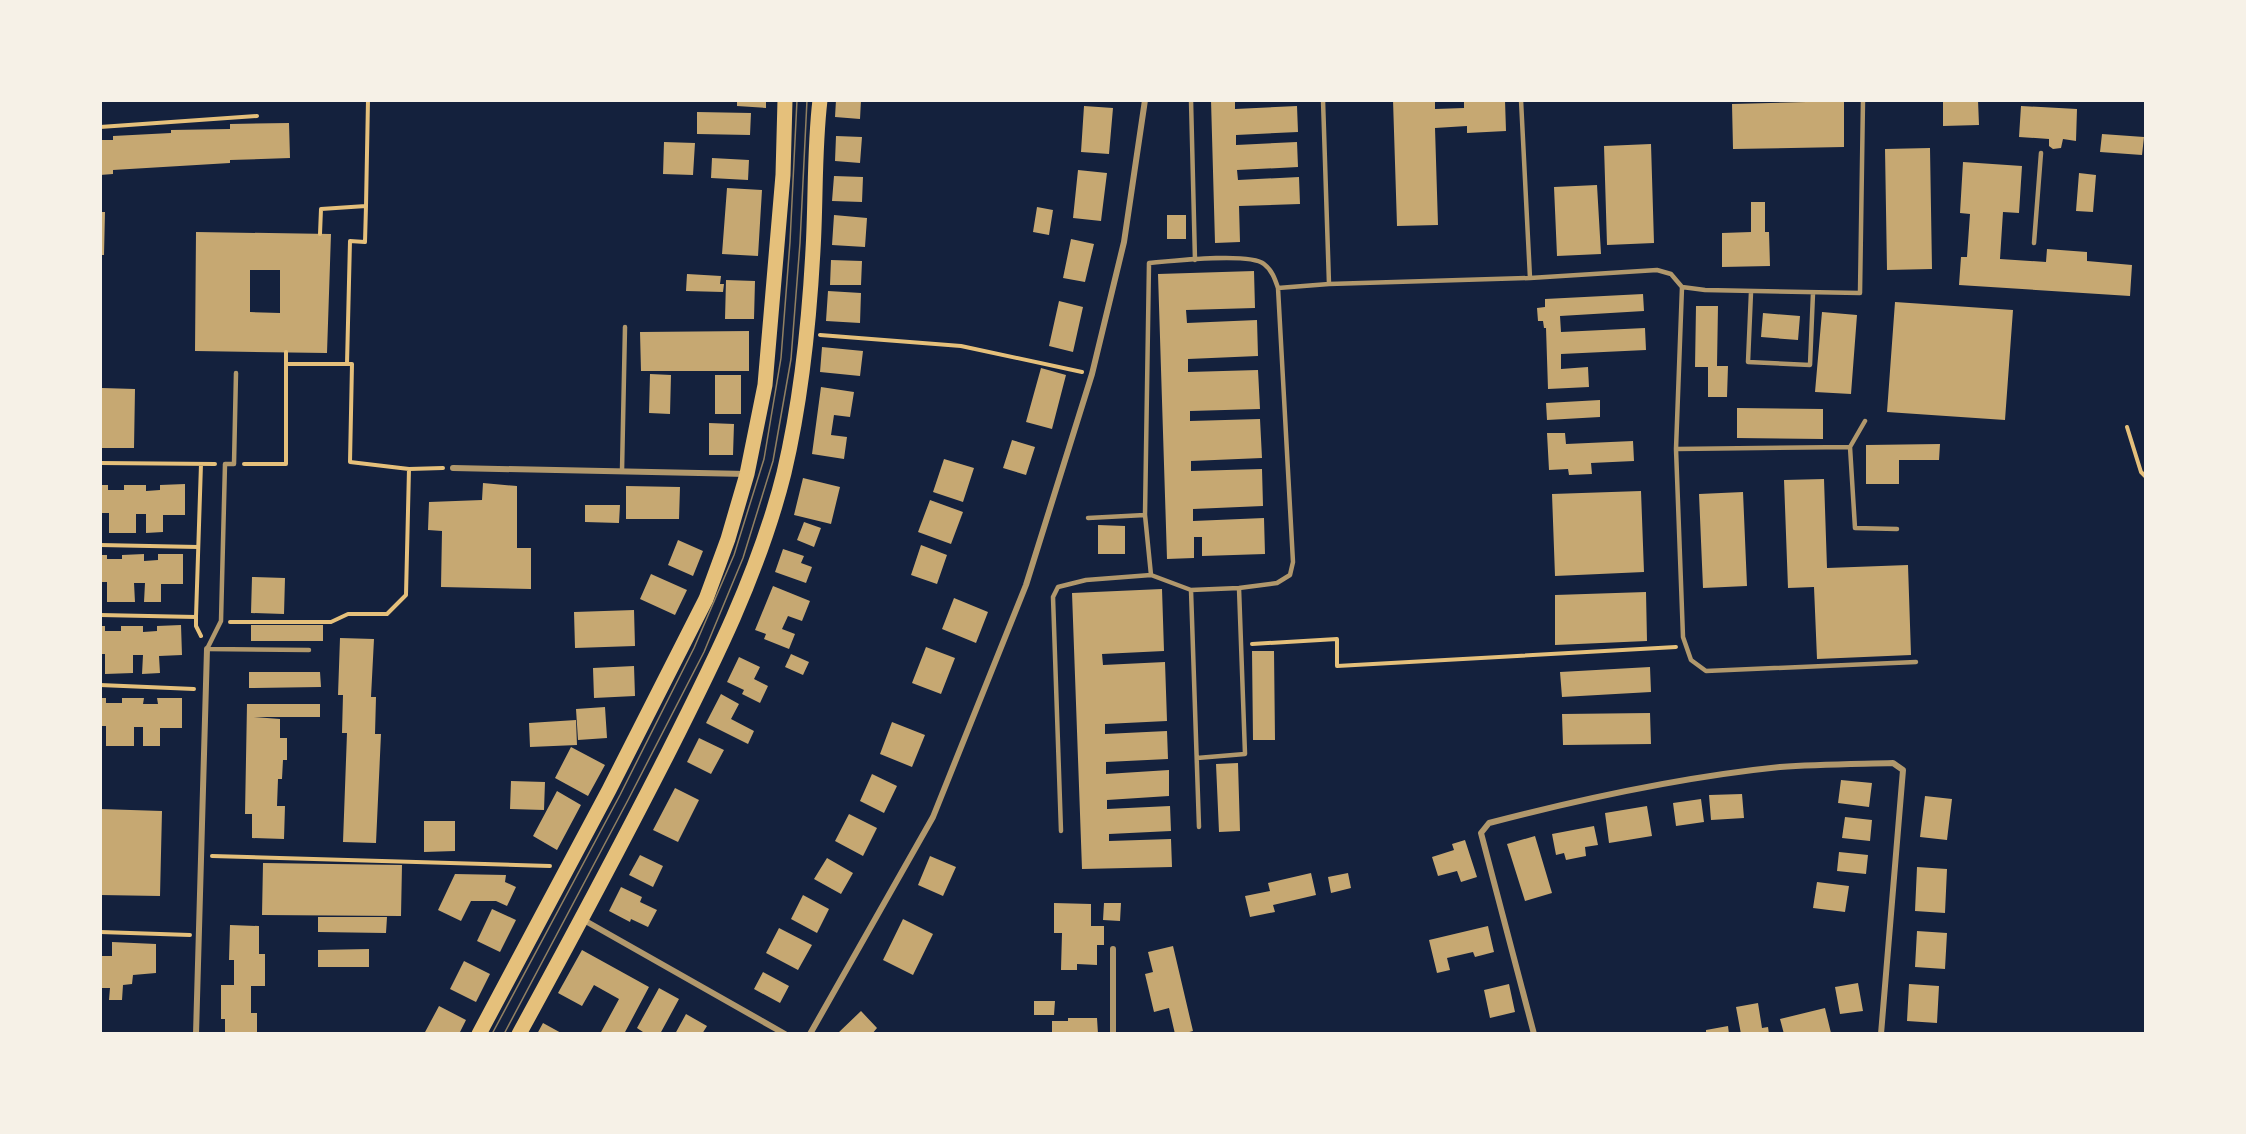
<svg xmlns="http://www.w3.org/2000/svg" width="2246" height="1134" viewBox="0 0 2246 1134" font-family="'Nunito Sans',sans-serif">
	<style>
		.building { fill: #c6a872; fill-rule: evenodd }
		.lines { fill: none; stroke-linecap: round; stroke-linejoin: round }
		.path { stroke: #e5c07b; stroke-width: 4 }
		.service { stroke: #b1986c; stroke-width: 4.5 }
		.minor { stroke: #b1986c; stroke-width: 6 }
		.primary { stroke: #e5c07b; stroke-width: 15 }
		.tram { stroke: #918062; stroke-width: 1.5 }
	</style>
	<rect width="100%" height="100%" fill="#14213d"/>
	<path class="building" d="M737,100H766V108L737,106Z
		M836,100H861L860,119L835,117Z
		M1211,100H1235V109L1297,106L1298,132L1236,135V145L1297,142L1298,167L1237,170L1238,180L1299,177L1300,204L1239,206L1240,242L1215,243Z
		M1393,100H1435V109L1464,108V100H1505L1506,131L1467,133V126L1435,128L1438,225L1397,226Z
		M1943,100H1978L1979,125L1943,126Z
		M1844,101V147L1733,149L1732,104Z
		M1084,106L1113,108L1109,154L1081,152Z
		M2021,106L2077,109L2076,141L2063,139L2061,148L2053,149L2049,146V139L2019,137Z
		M697,112L751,113L750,135L697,134Z
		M289,123L290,158L230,160V163L113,170V174L100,175V140H113V136L171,133V130L230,129V124Z
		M2102,134L2144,137L2142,155L2100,152Z
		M836,136L862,137L860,163L835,161Z
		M664,142L695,143L693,175L663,174Z
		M1651,144L1654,243L1607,245L1604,146Z
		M1930,148L1932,269L1887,270L1885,149Z
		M712,158L749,160L748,180L711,178Z
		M1963,162L2022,166L2019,213L2003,212L2000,259L2046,262L2047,249L2087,252V261L2132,265L2130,296L1959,285L1961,257H1967L1970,214L1960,213Z
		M1078,170L1107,173L1101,221L1073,218Z
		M2079,173L2096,175L2093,212L2076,211Z
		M834,176L863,177L862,202L832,201Z
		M1597,185L1601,254L1557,256L1554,187Z
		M727,188L762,190L758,256L722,254Z
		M1751,202H1765V232H1769L1770,266L1722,267V233L1751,232Z
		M1037,207L1053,210L1049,235L1033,232Z
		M100,212H105L104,255H100Z
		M834,215L867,218L865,247L832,245Z
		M1167,215H1186V239H1167Z
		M196,232L331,234L327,353L195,351ZM250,270H280V313L250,312Z
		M1071,239L1094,244L1085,282L1063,278Z
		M831,260L862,261L861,285H830Z
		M1254,271L1255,308L1186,310L1187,323L1257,320L1258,356L1188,359V372L1258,370L1260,409L1190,411V421L1260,419L1262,458L1191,461V471L1262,469L1263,506L1193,509V521L1264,518L1265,554L1202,556V537H1194V558L1167,559L1158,274Z
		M687,274L721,276L720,284H724L723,292L686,291Z
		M726,280L755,281L754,319H725Z
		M828,291L861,293L860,323L826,321Z
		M1643,294L1644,311L1560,316L1561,332L1645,328L1646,350L1561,354V369L1588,367L1589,387L1548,389L1546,328H1544L1543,321H1538L1537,308L1545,307V299Z
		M1059,301L1083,307L1073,352L1049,346Z
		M1895,302L2013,310L2005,420L1887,412Z
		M1696,306H1718L1717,366H1728L1727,397H1708V367H1695Z
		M1822,312L1857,315L1851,394L1815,392Z
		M1763,313L1800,316L1798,340L1761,337Z
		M749,331V371H641L640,332Z
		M822,347L863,351L860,376L820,372Z
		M1041,368L1066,375L1052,429L1026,422Z
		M650,374L671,375L670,414L649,413Z
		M715,375H741V414H715Z
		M821,387L854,392L850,417L834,415L831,435L847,437L844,459L812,454Z
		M102,388L135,389L134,448H101Z
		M1600,400V417L1547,420L1546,403Z
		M1737,408L1823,409V439L1737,438Z
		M709,423L734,424L733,455H709Z
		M1547,433H1565L1566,444L1633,441L1634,461L1591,463L1592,474L1569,475L1568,469L1549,470Z
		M1012,440L1035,447L1026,475L1003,468Z
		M1940,444L1939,460H1899V484H1866V445Z
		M944,459L974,468L963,502L933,492Z
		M803,478L840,487L831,524L794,515Z
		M1824,479L1827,568L1908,565L1911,655L1817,659L1814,587L1788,588L1784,480Z
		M483,483L517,486V548H531V589L441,587L442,531L428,530L429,502L482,500Z
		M185,484V515H163V532L146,533V514H136V533H109V513H100V485H108V490H124V485H146V491L160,490V485Z
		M626,486L680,487L679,519H626Z
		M1641,491L1644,572L1555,576L1552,494Z
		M1743,492L1747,586L1703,588L1699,494Z
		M930,500L963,512L951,544L918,532Z
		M585,505H620L619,523L585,522Z
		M804,522L821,528L814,547L797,540Z
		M1098,525L1125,526V554H1098Z
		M678,540L703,551L693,576L668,565Z
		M921,545L947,555L937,584L911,575Z
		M783,549L804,556L801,563L812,567L806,583L775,572Z
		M144,554V561L158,560V554H183V584H161V602H144L145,583H134L135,602H107V582H100V555H107V559H122V555Z
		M651,574L687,590L675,615L640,599Z
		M252,577L285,578L284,614L251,613Z
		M773,586L810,601L802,621L788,616L782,629L795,634L789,649L764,639L766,634L755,630Z
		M1162,589L1164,651L1102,654L1103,665L1165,662L1167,721L1105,724V734L1167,731L1168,759L1106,762V774L1169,770V796L1107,800V809L1170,806L1171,831L1109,834V841L1171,839L1172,867L1082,869L1072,593Z
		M1646,592L1647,641L1555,645V595Z
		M954,598L988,612L976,643L942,629Z
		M634,610L635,646L575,648L574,612Z
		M181,625L182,655L159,656L160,673L142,674L143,655H133V673L105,674V654H100V626H105V631H121V626H143V632L157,631V626Z
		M251,625H323V641H251Z
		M340,638L374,639L371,697H376L375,734H381L376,843L343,842L347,733H342L343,695H338Z
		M926,647L955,658L941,694L912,683Z
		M1252,651H1274L1275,740H1253Z
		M791,654L809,662L803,675L785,667Z
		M739,657L760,667L754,679L768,686L760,703L742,694L744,690L727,682Z
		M634,666L635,696L594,698L593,668Z
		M1650,667L1651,692L1562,697L1560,672Z
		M249,672H320L321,687L249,688Z
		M721,694L739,704L731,719L754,731L748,744L706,723Z
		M100,698H106V703H122V698H144L143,704H158L157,698H182V728H160V746H143V727H134V746H106V726H100Z
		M247,704H320V717H254L280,719V738H287V760H283L282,779H278L277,806H285L284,839L252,838V814H245Z
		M605,707L607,738L578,740L576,709Z
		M1650,713L1651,744L1563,745L1562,714Z
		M576,720L577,745L530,747L529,723Z
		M892,722L925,735L912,767L880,754Z
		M699,738L724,750L711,774L687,762Z
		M571,747L605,765L588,796L555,778Z
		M1238,763L1240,831L1219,832L1216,764Z
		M872,774L897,786L884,813L860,801Z
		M1841,780L1872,783L1869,807L1838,803Z
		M511,781L545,782L544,810L510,809Z
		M675,788L699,800L678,842L653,830Z
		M557,791L581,805L557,850L533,836Z
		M1742,794L1744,818L1711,820L1709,795Z
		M1925,796L1952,799L1947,840L1920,837Z
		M1701,799L1704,822L1676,826L1673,803Z
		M1647,806L1652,836L1609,843L1605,813Z
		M100,809L162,811L160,896L100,895Z
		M849,814L877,828L863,856L835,841Z
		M1845,817L1872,820L1870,841L1842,838Z
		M424,821H455V851L424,852Z
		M1594,826L1598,845L1585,847L1586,856L1566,860L1564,853L1556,855L1552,834Z
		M1535,836L1552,893L1525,901L1507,844Z
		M1465,840L1477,877L1461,882L1457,871L1438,876L1432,857L1454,850L1452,844Z
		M1839,852L1868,855L1866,874L1837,871Z
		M640,855L663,866L653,887L629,875Z
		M930,856L956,867L943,896L918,885Z
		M827,858L853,873L841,894L814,879Z
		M263,863L402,865L401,916L262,915Z
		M1917,867L1947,869L1945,913L1915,911Z
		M1311,873L1316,895L1273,905L1275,912L1250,917L1245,896L1270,891L1268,883Z
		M1348,873L1351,888L1331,893L1328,877Z
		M455,874L506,875L505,882L516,887L507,906L496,901H471L461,921L438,910Z
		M1817,882L1849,886L1845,912L1813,908Z
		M621,887L642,897L640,902L657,910L648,927L631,919L630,922L609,911Z
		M803,895L829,909L817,933L791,919Z
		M1054,903L1091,904V926H1104V945H1097V965L1077,964V970H1061L1062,933H1054Z
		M1104,903H1121L1120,921L1103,920Z
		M492,909L516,920L500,952L477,941Z
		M318,917H387L386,933L318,932Z
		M903,919L933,934L913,975L883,960Z
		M230,925L259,926V954H265V986H251V1013H257V1034H225V1019H221V985H234V960H229Z
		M1488,926L1494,952L1475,957L1473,952L1447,958L1450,970L1437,973L1429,940Z
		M779,928L812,945L798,970L766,953Z
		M1917,931L1947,933L1945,969L1915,967Z
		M112,942L156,944V973L133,975L132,984L123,985L122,1000H109L110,988H100V956H112Z
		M1173,946L1193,1031L1182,1034H1175L1169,1008L1154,1012L1145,974L1153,972L1148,952Z
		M369,949V967H318V950Z
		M582,950L649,987L624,1034H600L619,999L594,985L582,1006L558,993Z
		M464,961L490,974L476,1002L450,989Z
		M763,972L789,986L780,1003L754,989Z
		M1858,983L1863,1011L1840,1014L1835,987Z
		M1509,984L1515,1012L1490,1018L1484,990Z
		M1909,984L1939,986L1937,1023L1907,1021Z
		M659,988L679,999L660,1034H646L637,1028Z
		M1034,1001H1055L1054,1015H1034Z
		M1758,1003L1762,1028L1768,1027L1769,1034H1741L1736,1007Z
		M439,1006L466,1020L459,1034H424Z
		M1825,1008L1831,1033L1784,1034L1780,1019Z
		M861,1011L877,1028L872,1034H837Z
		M686,1014L707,1026L702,1034H675Z
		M1068,1018H1097L1098,1034H1052V1021H1068Z
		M543,1023L563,1034H537Z
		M1728,1026L1729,1034H1706V1030Z"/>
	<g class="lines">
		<path class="path" d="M100,127L257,116
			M320,234L321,209L366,206L368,100
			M820,335L961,346L1082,372
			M286,364H352L350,462L409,469
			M347,364L350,241L365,242L366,206
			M2127,427L2141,472L2146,477
			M100,463L215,464
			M201,464L196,617V626L201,636
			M244,464H286V352
			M100,545L198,547
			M100,615L196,617
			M230,622H331L348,614H387L406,595L409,469L443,468
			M1252,644L1337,639V666L1676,647
			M100,685L194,689
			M212,856L550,866
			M100,932L190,935"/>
		<path class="service" d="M1191,100L1195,260
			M1323,100L1329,284L1530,278L1521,100
			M2034,243L2041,153
			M1530,278L1657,270L1671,274L1682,287L1705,290L1860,293L1863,100
			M1682,287L1676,449L1850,447L1865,421
			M1278,288L1293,562L1290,575L1277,583L1239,588L1191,590L1151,575L1145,515L1149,263C1171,261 1250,252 1264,264C1272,270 1275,279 1278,288L1329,284
			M1751,292L1748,362L1810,365L1813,293
			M236,373L234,464H225L221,621L207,649L309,650
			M1850,447L1855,528L1897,529
			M1676,449L1683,637L1691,660L1706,671L1916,662
			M622,471L625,327
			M1088,518L1145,515
			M1191,590L1199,827
			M1197,758L1245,754L1239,588
			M1061,831L1053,597L1058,587L1086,580L1151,575"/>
		<path class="minor" d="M453,468L747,474
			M582,919L785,1034
			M1113,949V1034
			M196,1034L207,649
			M810,1034L933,817L1026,585L1092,374L1124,242L1145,100
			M1534,1034L1481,833L1489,823C1585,798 1681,777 1780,767C1817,764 1856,764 1893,763L1903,770L1881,1034"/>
		<path class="primary" d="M479,1034L609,790L706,599L728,539L747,474L765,385L783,175L785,100
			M519,1034C570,941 619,849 667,755C713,664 759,573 784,473C801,401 809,325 813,250C816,201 814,150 820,100"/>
		<path class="tram" d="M492,1034L620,795L694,648L734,555L764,459L781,358L790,242L797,100
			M504,1034L628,800L704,652L743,558L773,461L791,359L800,243L807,100"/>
	</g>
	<rect width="2246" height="1134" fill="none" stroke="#f6f1e7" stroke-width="204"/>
</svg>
